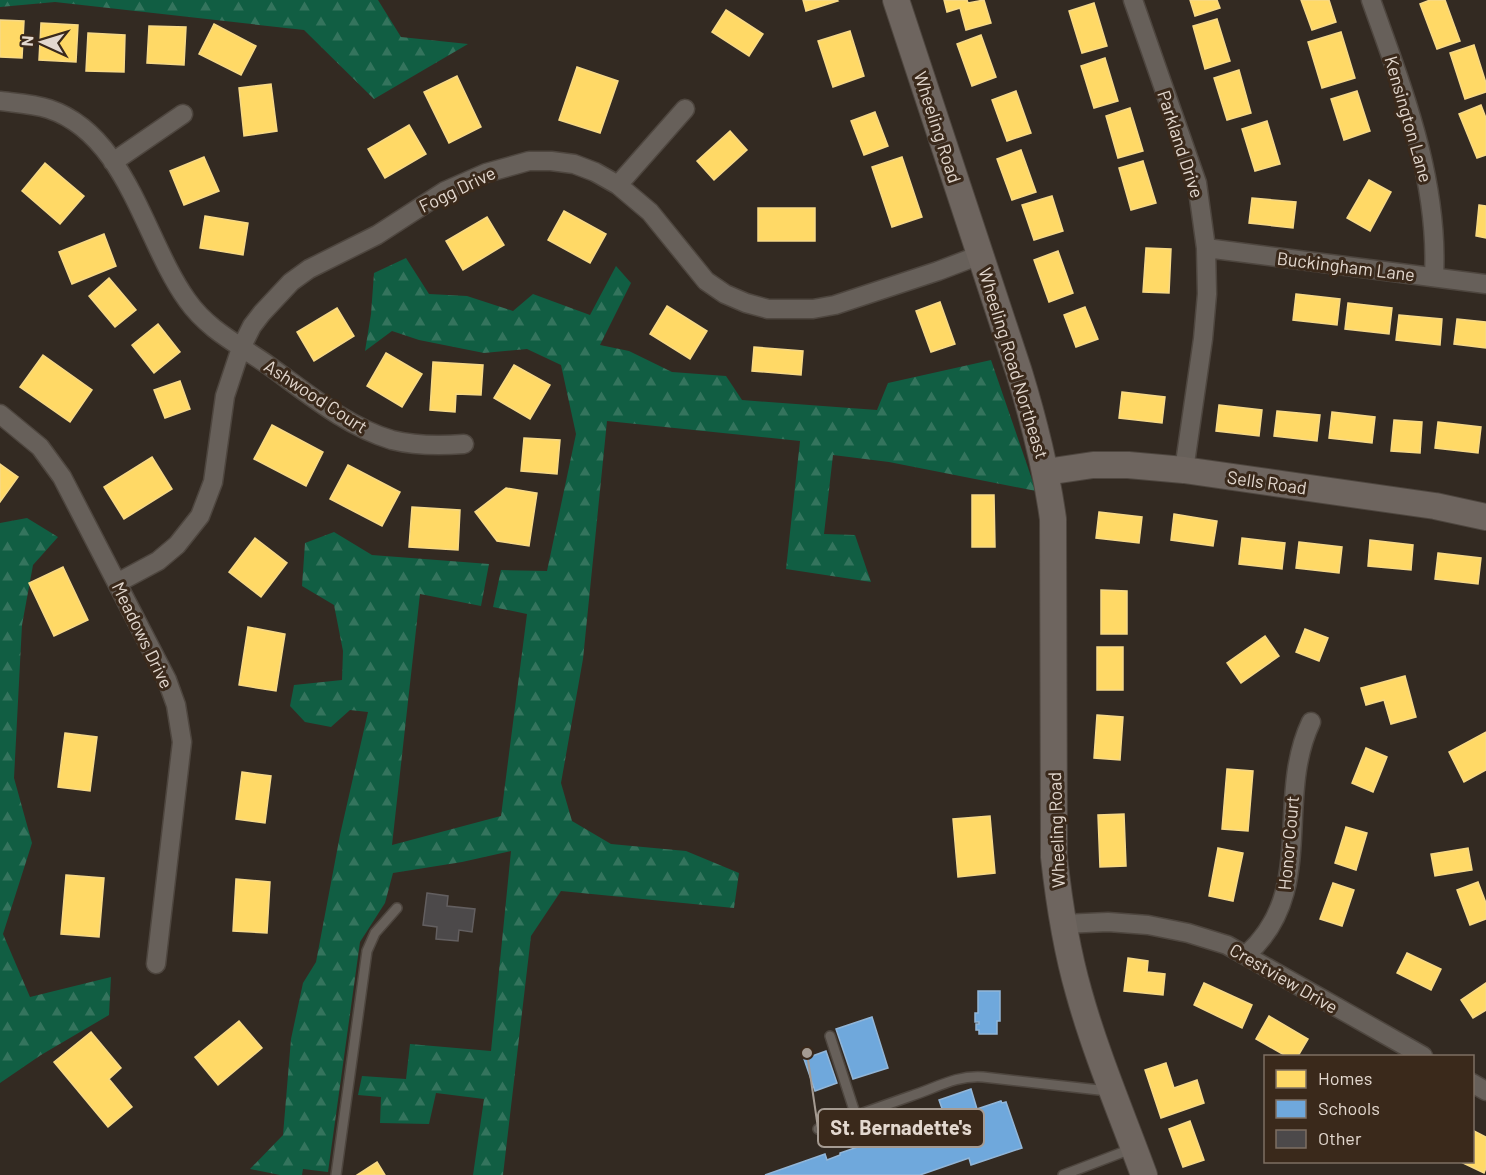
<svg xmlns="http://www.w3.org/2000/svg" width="1486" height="1175" viewBox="0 0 1486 1175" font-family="Barlow,sans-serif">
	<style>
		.forest { fill: url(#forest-firs) }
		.homes { fill: #ffd966; stroke: #f7d986; stroke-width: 1.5 }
		.schools { fill: #6fa8dc; stroke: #92b6d8; stroke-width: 1.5 }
		.building { fill: #4c494a; stroke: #635f60; stroke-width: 1.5 }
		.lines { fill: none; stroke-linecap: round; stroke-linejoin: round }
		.lane-casing { stroke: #4e463f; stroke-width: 12 }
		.street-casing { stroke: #4e463f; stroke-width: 21 }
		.secondary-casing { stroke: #4e463f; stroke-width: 28 }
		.lane { stroke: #67605a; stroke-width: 9 }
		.street { stroke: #67605a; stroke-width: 18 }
		.secondary { stroke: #6e655f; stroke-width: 26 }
		.labels { text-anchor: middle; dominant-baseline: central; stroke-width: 6; stroke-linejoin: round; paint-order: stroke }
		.street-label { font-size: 18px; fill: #e3d8cf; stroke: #3a291b }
		.leader { fill: none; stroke: #a59b92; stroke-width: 2 }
		.callout-dot { fill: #a59b92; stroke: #3a291b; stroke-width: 2 }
		.callout { fill: #3a291b; stroke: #a59b92; stroke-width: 2 }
		.callout-label { font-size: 20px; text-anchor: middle; font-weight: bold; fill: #e3d8cf }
	</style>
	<defs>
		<pattern id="forest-firs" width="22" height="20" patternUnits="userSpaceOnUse" patternTransform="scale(1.5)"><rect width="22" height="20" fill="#115e43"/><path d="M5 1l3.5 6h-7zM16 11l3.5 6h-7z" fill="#34745d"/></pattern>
	</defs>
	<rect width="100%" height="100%" fill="#332a22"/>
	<path class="forest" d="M0,0H378L401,37L468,44L374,99L304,30L55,2L0,7Z
		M406,258L429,294L467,296L513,311L533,294L590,315L616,266L631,283L600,345L629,351L672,372L726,376L742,400L877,410L888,383L991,360L1036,491L889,462L833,455L824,534L855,535L871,582L786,569L800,441L607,421L583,659L561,783L572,821L611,844L686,851L739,873L734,908L561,891L531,936L503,1175H473L484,1099L436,1093L429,1124L380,1123L381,1097L358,1095L362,1076L406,1079L410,1044L491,1051L511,851L462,862L393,873L385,903L360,942L328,1172L303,1169L302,1175H280L250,1169L283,1135L291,1039L303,983L316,962L340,835L368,712L350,710L331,727L305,722L290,706L294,685L342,680L343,651L334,605L302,586L305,543L334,532L372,555L489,564L481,606L420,594L392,845L501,816L527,614L493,607L501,570L547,571L576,434L561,365L527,349L484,353L419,340L392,331L365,351L371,314L374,273Z
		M27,518L58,537L33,565L22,625L14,778L32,843L3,934L30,997L111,977L109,1015L41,1055L0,1083V523Z"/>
	<path class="homes" d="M803,0H837L838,1L806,11Z
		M944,0H967L968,3L984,0L991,23L966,30L960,8L947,12Z
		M1190,0H1217L1220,8L1195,16Z
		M1301,0H1329L1336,22L1312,30Z
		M1430,0H1445L1460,41L1437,49L1420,4Z
		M1094,3L1107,46L1082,53L1069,11Z
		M726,10L763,34L749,56L712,32Z
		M1217,19L1230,61L1205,69L1193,26Z
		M0,20L24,21L22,58L0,57Z
		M41,23L78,25L76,62L39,60Z
		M214,24L256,46L241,75L199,54Z
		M149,26L186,27L184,65L147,63Z
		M850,31L864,76L833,87L818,41Z
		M1341,32L1355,78L1322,88L1308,42Z
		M88,33L125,35L124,72L86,71Z
		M981,35L996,77L972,86L957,44Z
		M1474,45L1486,83V92L1465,99L1450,53Z
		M1105,58L1118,101L1094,108L1081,66Z
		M577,67L618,81L600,133L559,120Z
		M1239,70L1251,113L1227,120L1214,78Z
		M457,76L481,127L449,143L424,92Z
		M271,84L277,131L244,136L239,88Z
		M1016,91L1031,133L1007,141L992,100Z
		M1357,91L1370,131L1344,140L1331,99Z
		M1481,105L1486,118V155L1477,158L1459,114Z
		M1130,108L1143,151L1118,158L1106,116Z
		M875,112L888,146L864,155L851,121Z
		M1267,121L1280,164L1255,171L1242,129Z
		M409,125L426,154L385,178L368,149Z
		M730,131L747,150L714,180L697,161Z
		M1021,150L1036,192L1012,200L997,159Z
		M204,157L219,191L184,205L170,171Z
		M902,157L922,217L892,227L872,167Z
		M1143,161L1156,203L1131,210L1119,168Z
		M45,163L84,196L60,224L22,191Z
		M1369,180L1391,192L1370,231L1347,218Z
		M1052,196L1063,231L1034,240L1022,205Z
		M1252,198L1296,202L1293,228L1249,223Z
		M1479,205L1486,206V238L1476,236Z
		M758,208H815V241H758Z
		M564,211L606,234L590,263L548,240Z
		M205,216L248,223L243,255L200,248Z
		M487,217L504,245L463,270L446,241Z
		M104,234L116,266L72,284L59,252Z
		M1146,248L1171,249L1169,293L1143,292Z
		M1058,251L1073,293L1049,302L1034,260Z
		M109,278L136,310L115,327L89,296Z
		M1296,294L1340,299L1337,325L1293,320Z
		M940,302L955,344L931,352L916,311Z
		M1348,303L1392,308L1389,334L1345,329Z
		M667,306L707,331L690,359L650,334Z
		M1085,307L1098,339L1076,347L1064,315Z
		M337,308L354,336L314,361L297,332Z
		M1399,315L1442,319L1440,345L1396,340Z
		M1457,319L1486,322V348L1454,344Z
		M158,324L180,352L154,373L132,345Z
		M754,347L803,351L801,375L752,371Z
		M386,353L422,374L402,407L367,386Z
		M43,355L92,390L70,422L20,387Z
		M433,362L483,365L481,395L456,394L455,412L430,410Z
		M514,365L550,385L530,419L494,398Z
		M180,381L190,409L165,418L154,390Z
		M1122,392L1165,397L1162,423L1119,418Z
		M1219,405L1262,410L1259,436L1216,431Z
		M1277,411L1320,415L1317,441L1274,436Z
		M1332,412L1375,417L1372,443L1329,438Z
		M1394,420L1422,422L1420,453L1391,451Z
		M1438,422L1481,427L1478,453L1435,448Z
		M272,425L323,452L306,486L254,459Z
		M524,438L560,440L557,474L521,471Z
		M152,457L172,489L124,519L104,487Z
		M0,464L18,477L0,502Z
		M348,465L400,492L382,526L330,499Z
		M506,488L537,493L529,546L497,541L475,512Z
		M972,495H994L995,547H972Z
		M412,507L460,510L458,550L409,547Z
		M1099,512L1142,517L1139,543L1096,538Z
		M1174,514L1217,521L1213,546L1171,540Z
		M255,538L287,563L261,597L229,572Z
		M1242,538L1285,543L1282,569L1239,564Z
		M1370,540L1413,545L1411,570L1368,566Z
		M1299,542L1342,547L1339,573L1296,568Z
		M1438,553L1481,558L1478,584L1435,579Z
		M63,567L88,620L54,636L29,583Z
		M1101,590L1127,591V634H1101Z
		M248,627L285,634L276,691L239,685Z
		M1305,629L1328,638L1319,661L1296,652Z
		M1265,636L1279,656L1241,683L1227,663Z
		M1097,647H1123V690H1097Z
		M1405,676L1416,717L1391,724L1384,700L1366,705L1361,688Z
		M1097,715L1123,717L1120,760L1094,758Z
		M1486,732V770L1464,782L1449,752Z
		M65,733L97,737L90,791L58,787Z
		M1366,748L1387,757L1373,792L1352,783Z
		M1227,769L1253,771L1248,831L1222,829Z
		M242,772L271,776L265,823L236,819Z
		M1124,814L1126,866L1100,867L1098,815Z
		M990,816L995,873L958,877L953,819Z
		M1346,827L1367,833L1356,870L1335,863Z
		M1218,848L1243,853L1233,901L1209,896Z
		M1468,848L1472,870L1435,876L1431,854Z
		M66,875L104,878L99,937L61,934Z
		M236,879L270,882L267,933L233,931Z
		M1478,882L1486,903V919L1470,925L1457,890Z
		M1333,883L1354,890L1342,926L1320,919Z
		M1407,953L1441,969L1431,990L1397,973Z
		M1128,958L1148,961L1147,972L1165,974L1163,995L1124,991Z
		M1204,983L1252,1005L1242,1028L1194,1005Z
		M1486,983V1010L1473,1018L1461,1000Z
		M1269,1016L1308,1039L1298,1056H1286L1256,1039Z
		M239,1021L262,1048L218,1085L195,1057Z
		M91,1032L121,1068L109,1079L132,1107L108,1127L54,1062Z
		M1166,1063L1174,1088L1197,1080L1204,1103L1161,1118L1145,1070Z
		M1190,1121L1204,1160L1183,1167L1169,1129Z
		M1472,1130L1486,1137V1168L1484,1173L1461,1162H1472Z
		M377,1162L385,1175H357Z"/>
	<path class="schools" d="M978,991H1000V1021H997V1034H979V1030H976V1024H979V1022H975V1013H978Z
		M872,1017L888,1068L853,1079L836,1029Z
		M826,1051L837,1083L815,1091L804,1059Z
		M971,1089L977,1109L1001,1101L1002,1103L1006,1102L1022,1148L971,1165L969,1158L920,1175H765L825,1154L827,1160L840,1155V1153L945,1117L939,1100Z"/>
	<path class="building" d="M427,893L448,896L447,906L475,909L472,932L459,930L458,941L436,939L437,927L423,925Z"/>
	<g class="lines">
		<defs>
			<path id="lane" d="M830,1036L856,1116
				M818,1129C849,1118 880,1107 911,1096C936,1088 956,1075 983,1077L1108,1091
				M336,1175L367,951L375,933L397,908
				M1063,1175L1131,1149"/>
			<path id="street" d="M1133,0L1197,183L1206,248L1207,294L1203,339L1184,470
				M1371,0C1403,90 1439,180 1434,277
				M0,101C16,103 34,104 49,109C127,135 144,240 187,300C208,330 238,344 268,365C306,392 345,426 392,440C416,446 439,446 464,444
				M113,162L183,114
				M618,185L685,109
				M1206,248L1486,284
				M0,414L40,447L62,477L167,680L176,705L182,742L156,964
				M117,583L158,561L177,545L200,516L213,482L225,396L241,348L252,326L262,313L291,282L309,269L377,235L445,191L486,173L529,161H551L574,164L595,172L618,185L650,212L706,281L725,294L746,303L768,309H813L835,305L938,271L980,255
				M1063,924L1108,922L1148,925L1188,933L1227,945L1423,1056
				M1246,955C1318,892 1274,800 1311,722
				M1472,1083L1486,1091"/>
			<path id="secondary" d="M896,0L1019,372C1034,421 1046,468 1053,519L1054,857C1059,902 1066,948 1079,993C1096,1054 1122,1115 1144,1175
				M1046,472L1093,465H1128L1184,470L1435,506L1486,517"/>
		</defs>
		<use href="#lane" class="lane-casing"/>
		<use href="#street" class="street-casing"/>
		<use href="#secondary" class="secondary-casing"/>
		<use href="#lane" class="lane"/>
		<use href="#street" class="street"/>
		<use href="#secondary" class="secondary"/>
	</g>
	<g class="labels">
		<g class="street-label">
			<text transform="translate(1409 119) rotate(74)">Kensington Lane</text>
			<text transform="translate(938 127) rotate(72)">Wheeling Road</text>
			<text transform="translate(1181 144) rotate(72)">Parkland Drive</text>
			<text transform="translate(457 189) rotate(-26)">Fogg Drive</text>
			<text transform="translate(1346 266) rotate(7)">Buckingham Lane</text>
			<text transform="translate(1014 363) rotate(73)">Wheeling Road Northeast</text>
			<text transform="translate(316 396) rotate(33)">Ashwood Court</text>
			<text transform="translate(1267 482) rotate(8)">Sells Road</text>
			<text transform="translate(143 635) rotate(64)">Meadows Drive</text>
			<text transform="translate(1056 830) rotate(-92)">Wheeling Road</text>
			<text transform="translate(1288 843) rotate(-85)">Honor Court</text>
			<text transform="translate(1284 978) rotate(30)">Crestview Drive</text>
		</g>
	</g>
	<path class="leader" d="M807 1053L818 1128"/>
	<circle class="callout-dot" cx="807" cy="1053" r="6"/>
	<rect class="callout" x="818" y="1109" width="166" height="38" rx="6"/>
	<g class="callout-label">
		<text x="901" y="1135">St. Bernadette's</text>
	</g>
	<rect x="1264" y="1055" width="210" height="108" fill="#3a291b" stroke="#7e6f63" stroke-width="1.5"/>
	<rect x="1276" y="1070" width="30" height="18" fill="#ffd966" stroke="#7e6f63" stroke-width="1.5"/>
	<text x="1318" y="1085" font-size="18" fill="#e3d8cf">Homes</text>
	<rect x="1276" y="1100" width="30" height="18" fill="#6fa8dc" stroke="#7e6f63" stroke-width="1.5"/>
	<text x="1318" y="1115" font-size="18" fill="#e3d8cf">Schools</text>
	<rect x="1276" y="1130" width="30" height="18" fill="#4c494a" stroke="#7e6f63" stroke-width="1.5"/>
	<text x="1318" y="1145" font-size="18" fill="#e3d8cf">Other</text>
	<g transform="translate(42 42) rotate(274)" stroke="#3a291b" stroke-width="4.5" paint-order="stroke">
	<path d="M0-4.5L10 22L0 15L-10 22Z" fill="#e3d8cf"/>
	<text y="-9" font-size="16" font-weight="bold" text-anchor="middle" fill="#e3d8cf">N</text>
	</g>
</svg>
